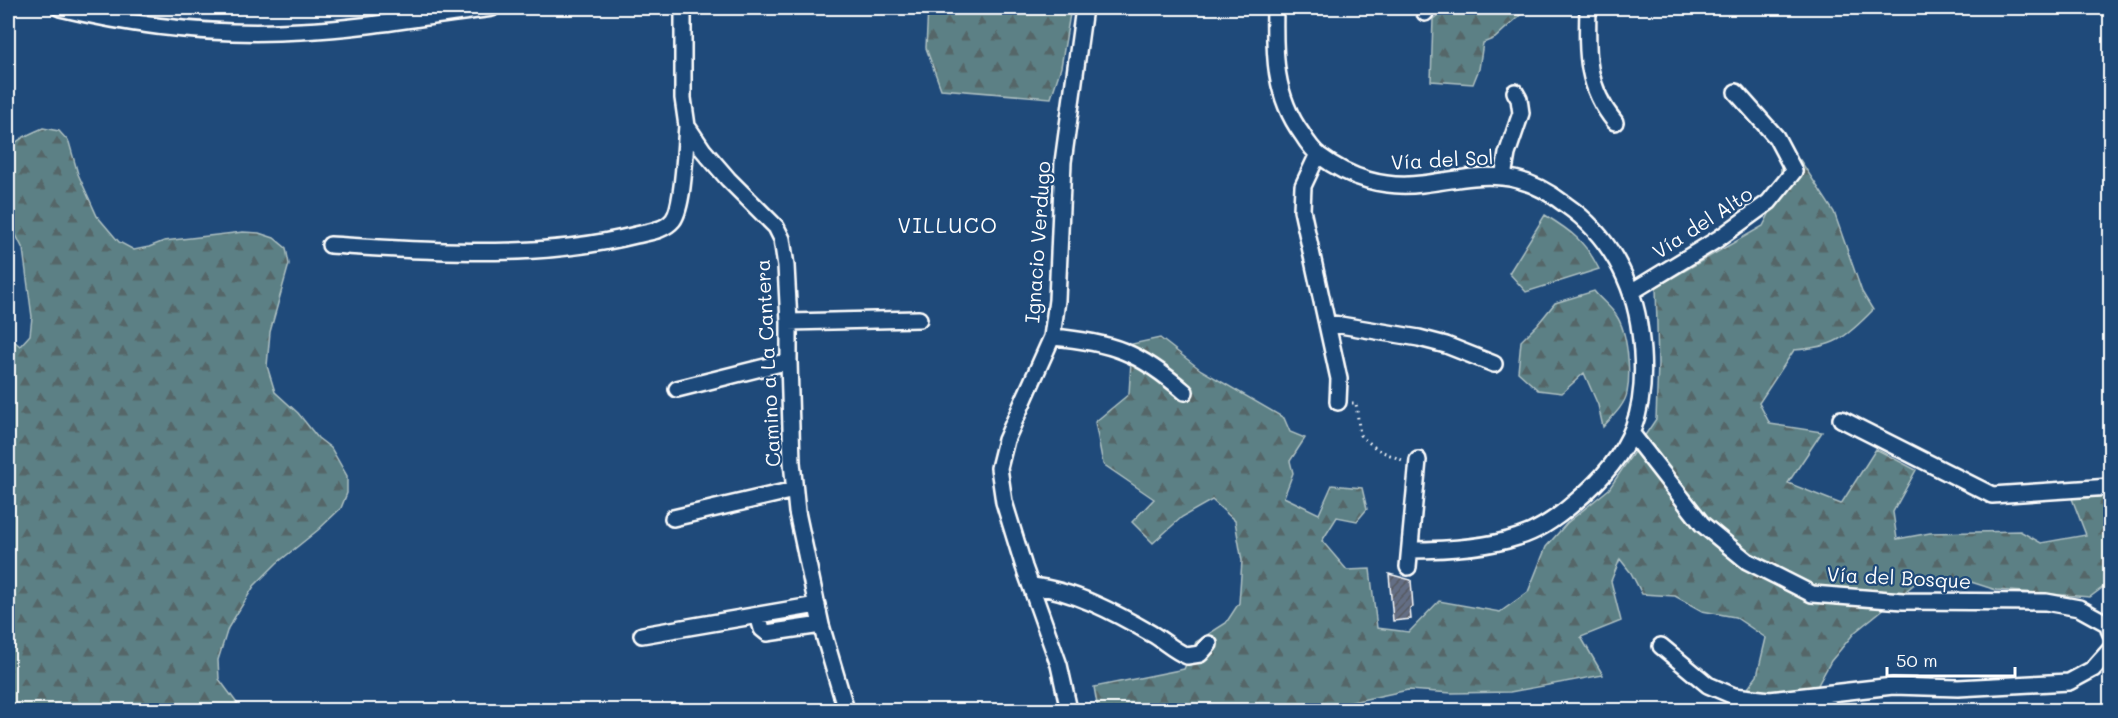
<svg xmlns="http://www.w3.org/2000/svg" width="2118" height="718" viewBox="0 0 2118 718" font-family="Mali,sans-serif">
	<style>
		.forest { fill: url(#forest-firs); stroke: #aec0c2; stroke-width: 1.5 }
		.building { fill: url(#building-hatch); stroke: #fff; stroke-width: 1.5 }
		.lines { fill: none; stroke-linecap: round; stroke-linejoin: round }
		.minor-casing { stroke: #fff; stroke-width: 20 }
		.path { stroke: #fff; stroke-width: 3; stroke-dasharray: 1.5 4.5; stroke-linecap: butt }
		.minor { stroke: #1f4a7a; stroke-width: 15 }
		.labels { text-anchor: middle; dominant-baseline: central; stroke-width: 4.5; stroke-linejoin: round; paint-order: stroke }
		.street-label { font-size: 20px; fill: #fff; stroke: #1f4a7a }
		.neighbourhood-label { font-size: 21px; letter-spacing: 1.5px; fill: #fff; stroke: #1f4a7a }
	</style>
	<defs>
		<pattern id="forest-firs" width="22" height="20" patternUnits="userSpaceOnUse" patternTransform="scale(1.5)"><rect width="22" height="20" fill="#5c8085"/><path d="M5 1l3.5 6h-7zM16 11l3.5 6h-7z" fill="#546668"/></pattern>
		<pattern id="building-hatch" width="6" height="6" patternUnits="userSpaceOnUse" patternTransform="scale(1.5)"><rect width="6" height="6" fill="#646e84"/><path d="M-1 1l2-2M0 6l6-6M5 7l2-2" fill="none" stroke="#565a62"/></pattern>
	</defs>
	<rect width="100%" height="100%" fill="#1f4a7a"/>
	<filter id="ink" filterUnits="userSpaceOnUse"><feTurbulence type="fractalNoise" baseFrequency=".0167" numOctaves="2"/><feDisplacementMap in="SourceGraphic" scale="12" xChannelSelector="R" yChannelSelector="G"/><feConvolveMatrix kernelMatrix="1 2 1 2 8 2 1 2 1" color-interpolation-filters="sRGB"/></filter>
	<g filter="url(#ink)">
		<path class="forest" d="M928,8H1071L1061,67L1051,98L941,89L926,48Z
			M1447,8H1528L1495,38L1483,43L1479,69L1473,84L1431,81L1433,19Z
			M43,128L59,131L69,142L78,174L97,216L119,242L134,250L149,247L164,241L243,232L259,233L274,238L286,248L289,264L270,332L267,366L275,392L298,413L318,438L331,448L347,476V493L341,508L318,530L277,563L254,586L228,628L218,660L219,679L242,710H8V336L20,346L30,335L32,317L23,249L8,219V152C16,139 29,134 43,128Z
			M1800,160L1834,212L1862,292L1873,310C1845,339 1834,347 1794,350L1759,403L1770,424L1822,432L1788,483L1841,504L1876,449L1916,470L1893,512L1897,539L1930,533L2020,531L2041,543L2086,535L2066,483L2110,481V582L2090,597L1996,590L1968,581L1917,582L1855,632L1831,661L1812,696L1809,710H1732L1757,676L1766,638L1735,617L1702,611L1675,596L1642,594L1631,573L1620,559L1611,581L1621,621L1581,637L1603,675L1510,692L1452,693L1408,690L1338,705L1320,710H1098L1094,687L1184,669L1196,642L1226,623L1239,603L1242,561L1235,521L1212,500L1182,517L1153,543L1132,522L1154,499L1103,464L1095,422L1129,394L1132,344L1160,338L1201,370L1284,418L1290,432L1305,438L1290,461L1293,473L1284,497L1319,514L1332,485L1362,488L1367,509L1357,521L1337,517L1322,541L1347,570L1370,569L1377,628L1409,632L1439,601L1500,612L1528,592L1546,547L1567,523L1609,489L1656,419L1658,364L1656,287L1763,226L1780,192L1781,166Z
			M1545,215C1571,231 1585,241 1599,269L1526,292L1509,273Z
			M1594,291C1601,300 1610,306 1616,315C1628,332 1631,373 1627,393C1625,405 1611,418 1603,427L1598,405L1584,373L1562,393L1538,390L1518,372L1521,341L1538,324L1555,303Z"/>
		<path class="building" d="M1389,574L1411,580L1413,607L1410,608L1411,619L1393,621Z"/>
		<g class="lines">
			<defs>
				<path id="minor" d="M60,8C138,27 221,36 301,31C365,28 429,16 492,8
					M683,8V98L687,126L703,150L728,179L776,227L782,239L786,266L789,322V361L792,462L797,512L821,625L846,710
					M1275,8C1274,53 1274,96 1302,134C1307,142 1312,150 1320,156C1349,178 1385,189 1422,184C1449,181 1475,174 1502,177C1525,179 1548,191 1566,205C1608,234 1634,282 1640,332C1650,409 1634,453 1574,503C1558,517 1539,531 1518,537C1485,548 1445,550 1410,550
					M1425,8V13
					M1588,8C1587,51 1585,86 1615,122
					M1318,154L1303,186L1302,210L1339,379L1338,402
					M1503,177L1507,154L1521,113L1519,99L1515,92
					M330,245C432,251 536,260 636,235C648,232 664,231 673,220C684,206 685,146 687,126
					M1631,292L1718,239L1769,202L1794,171L1776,137L1736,92
					M789,322L919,319
					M1328,323L1419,338L1446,345L1494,364
					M1052,337C1112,342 1139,352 1185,392
					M677,389L789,361
					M1841,419L1992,495L2110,487
					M1632,434L1702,524L1747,561L1812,594L1903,601L2046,602L2079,608L2108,624L2110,632
					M673,518L794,490
					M1408,567L1418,460
					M1032,586C1073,590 1116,613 1152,634C1163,640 1174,651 1187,656L1200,654L1209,644
					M758,615L762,629L767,633L821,625
					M642,635L817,605
					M1661,646L1708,685L1734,696L1770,700L1893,686L1958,688L2069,682L2093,669L2110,650
					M1819,695L1832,710
					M1069,710L1059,665L1024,567L1004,502L999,468L1006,440L1052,337L1057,300L1063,162L1084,8"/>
			</defs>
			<use href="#minor" class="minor-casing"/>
			<path class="path" d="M1352,403H1356L1360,435L1378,450L1402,460"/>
			<use href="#minor" class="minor"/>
		</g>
	</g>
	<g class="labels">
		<g class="street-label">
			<text transform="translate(1442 159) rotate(-3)">Vía del Sol</text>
			<text transform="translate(1702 222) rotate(-33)">Vía del Alto</text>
			<text transform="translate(1037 242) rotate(-86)">Ignacio Verdugo</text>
			<text transform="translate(767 363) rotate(-93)">Camino a La Cantera</text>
			<text transform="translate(1899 577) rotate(3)">Vía del Bosque</text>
		</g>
		<g class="neighbourhood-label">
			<text x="948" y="224">VILLUCO</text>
		</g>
	</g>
	<rect width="2118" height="718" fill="none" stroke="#1f4a7a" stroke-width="30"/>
	<rect x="15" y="15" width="2088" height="688" fill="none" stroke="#fff" stroke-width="2" filter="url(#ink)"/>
	<path d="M1887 667v9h128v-9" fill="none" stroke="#ffffff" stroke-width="3"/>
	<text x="1896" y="667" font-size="18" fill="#ffffff" stroke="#1f4a7a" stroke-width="4.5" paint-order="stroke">50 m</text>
</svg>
